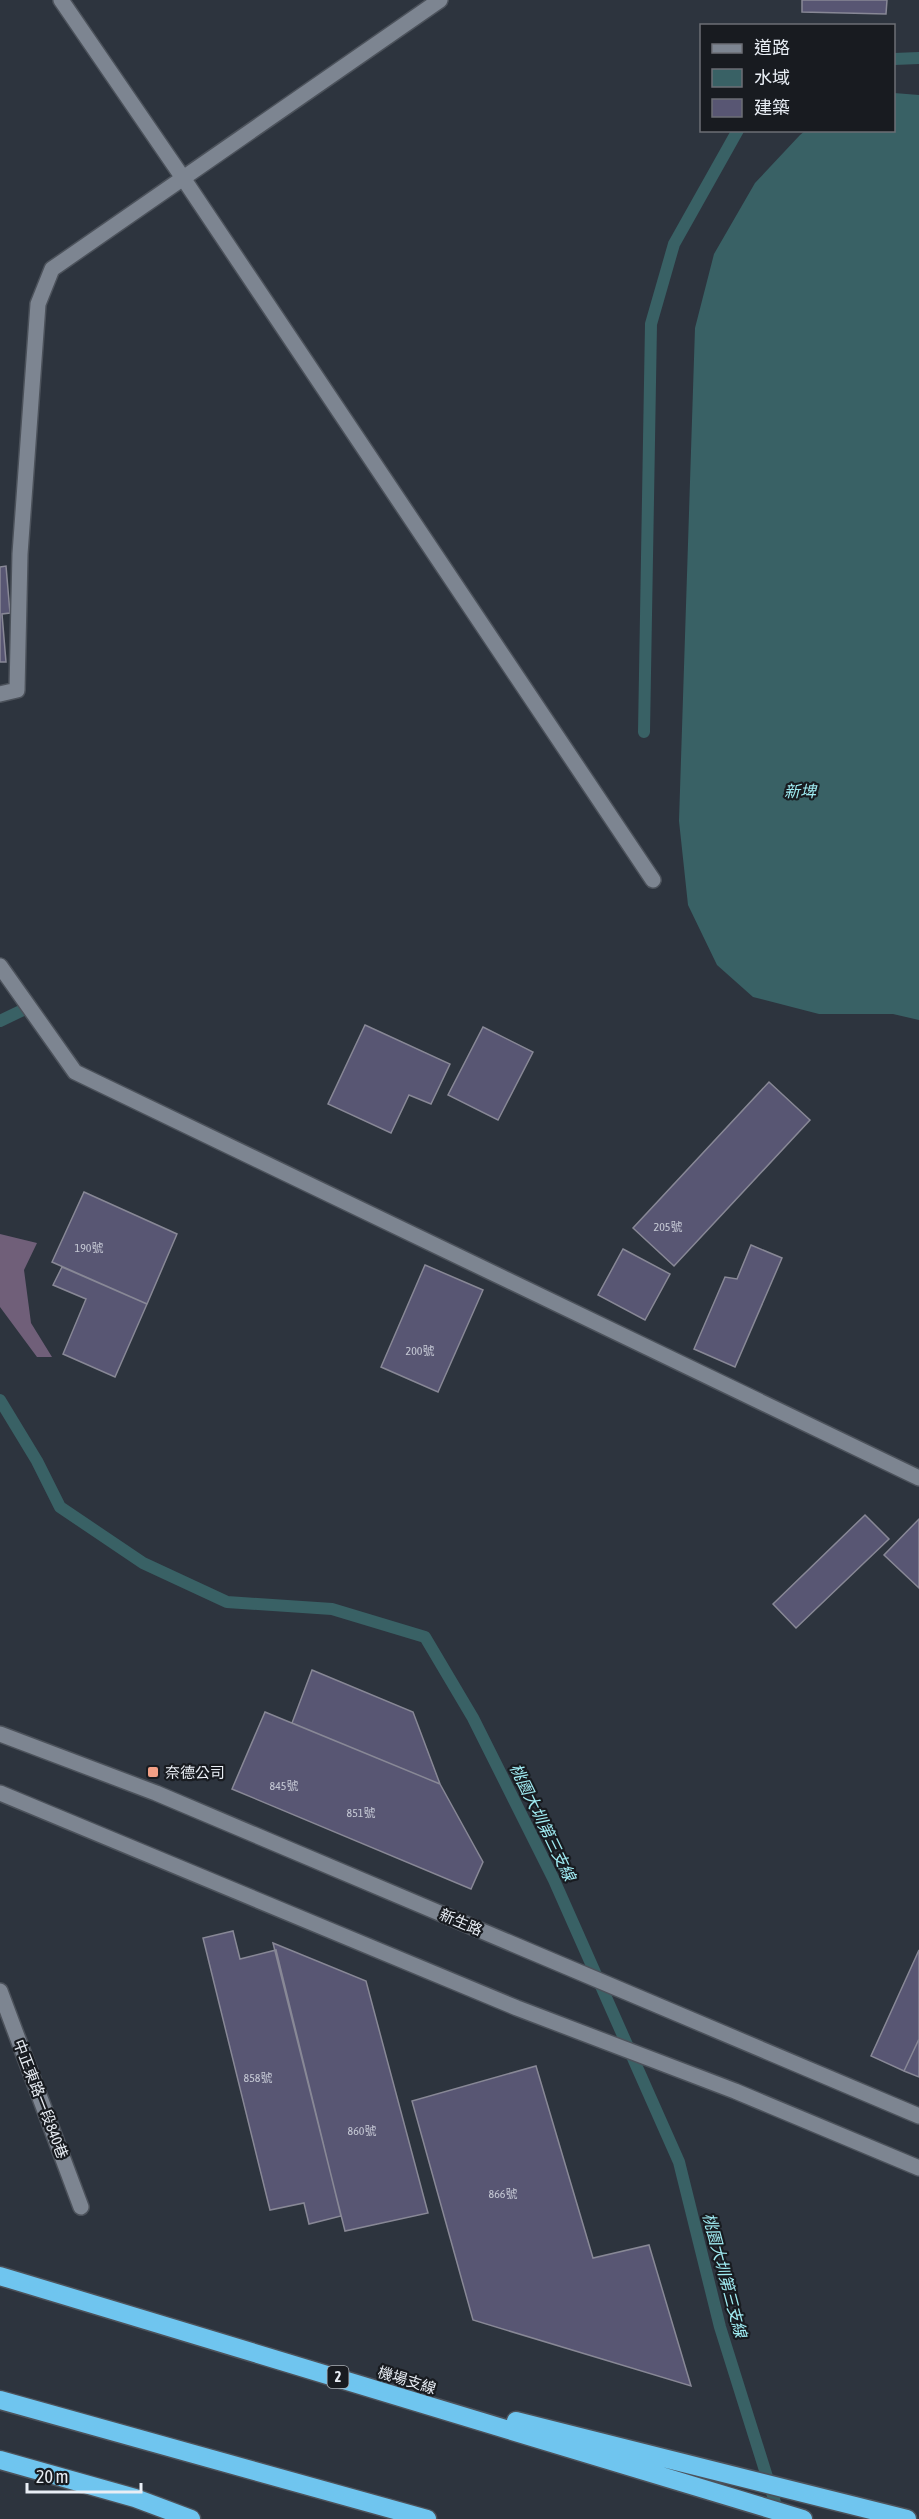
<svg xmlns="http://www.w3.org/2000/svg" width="919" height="2519" viewBox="0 0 919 2519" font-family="'Asap Condensed','Noto Sans TC',sans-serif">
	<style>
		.forest { fill: #705f79 }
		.water { fill: #396165 }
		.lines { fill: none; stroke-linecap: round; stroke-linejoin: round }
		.stream { stroke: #396165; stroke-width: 12 }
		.building { fill: #585673; stroke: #888896; stroke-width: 1.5 }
		.lane-casing { stroke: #4c525b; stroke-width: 18 }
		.street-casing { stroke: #4c525b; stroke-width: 18 }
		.secondary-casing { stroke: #4c525b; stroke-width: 18 }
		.highway-casing { stroke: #4c525b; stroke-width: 21 }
		.lane { stroke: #7d8591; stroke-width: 15 }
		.street { stroke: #7d8591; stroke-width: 15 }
		.secondary { stroke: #7d8591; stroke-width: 15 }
		.highway { stroke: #6fc5ef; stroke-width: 18 }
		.poi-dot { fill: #f39f85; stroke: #181b20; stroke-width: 2 }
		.labels { text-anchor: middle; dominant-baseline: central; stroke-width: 4.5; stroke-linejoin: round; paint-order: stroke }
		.number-label { font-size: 12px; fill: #c5c8d4 }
		.shield { fill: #181b20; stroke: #aaafb5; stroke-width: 1.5 }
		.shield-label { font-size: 14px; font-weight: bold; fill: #e9eef5 }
		.poi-label { font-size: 15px; fill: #e9eef5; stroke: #181b20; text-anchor: start }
		.street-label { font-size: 15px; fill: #e9eef5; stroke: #181b20 }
		.water-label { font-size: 16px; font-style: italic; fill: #a0ecf3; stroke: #181b20 }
	</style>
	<rect width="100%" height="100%" fill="#2d343e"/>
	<path class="forest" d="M0,1234L37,1243L24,1270L31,1323L52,1357H37L0,1307Z"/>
	<path class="water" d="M894,93L919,95V1020L893,1014H819L753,997L717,965L688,905L679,821L695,328L714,254L755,183L800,135L806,130H894Z"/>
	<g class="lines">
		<path class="stream" d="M894,59L919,58
			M644,732L651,324L674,244L738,130
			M0,1021L23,1010
			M0,1400L37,1461L60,1507L143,1563L227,1602L332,1609L425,1637L473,1718L554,1880L679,2162L720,2327L779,2515"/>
	</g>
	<path class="building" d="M802,0H887L886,14L802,12Z
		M6,566L10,613L2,614L6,662H0V567Z
		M365,1025L450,1064L431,1104L409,1095L391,1133L328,1104Z
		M483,1027L533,1052L498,1120L448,1095Z
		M769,1082L810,1120L674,1266L633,1228Z
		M84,1192L177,1234L147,1304L52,1262Z
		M751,1245L782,1258L735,1367L694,1349L725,1277L737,1279Z
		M623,1249L670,1274L645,1320L598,1295Z
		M425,1265L483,1290L438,1392L381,1367Z
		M62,1267L147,1304L115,1377L63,1354L86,1299L53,1285Z
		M865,1515L889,1539L796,1628L773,1604Z
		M919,1519V1588L884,1555Z
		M312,1670L413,1712L440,1784L292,1723Z
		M265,1712L440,1784L483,1862L471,1889L232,1789Z
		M233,1931L240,1959L276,1950L341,2216L309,2224L304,2203L270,2210L203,1938Z
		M273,1943L366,1981L428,2213L345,2231Z
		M919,1950V2039L904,2071L871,2056Z
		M919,2039V2077L904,2071Z
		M536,2066L593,2258L649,2245L691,2386L473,2320L412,2101Z"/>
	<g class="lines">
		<defs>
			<path id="lane" d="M61,0L183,178L653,880
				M0,694L17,690L20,554L38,304L52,269L440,0
				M0,1991L81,2207"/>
			<path id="street" d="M0,966L75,1072L919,1478"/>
			<path id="secondary" d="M0,1734L156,1793L919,2116
				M0,1793L517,2008L735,2091L919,2168"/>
			<path id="highway" d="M0,2276L803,2519
				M0,2400L427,2519
				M516,2421L907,2519
				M0,2460L135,2498L191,2519"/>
		</defs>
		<use href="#lane" class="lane-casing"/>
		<use href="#street" class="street-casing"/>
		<use href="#secondary" class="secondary-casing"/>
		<use href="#highway" class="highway-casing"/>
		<use href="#lane" class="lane"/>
		<use href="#street" class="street"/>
		<use href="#secondary" class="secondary"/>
		<use href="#highway" class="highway"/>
	</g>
	<rect class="poi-dot" x="147" y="1766" width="12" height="12" rx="3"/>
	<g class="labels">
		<g class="number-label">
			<text x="668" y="1227">205號</text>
			<text x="89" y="1248">190號</text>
			<text x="420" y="1351">200號</text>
			<text x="284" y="1786">845號</text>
			<text x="361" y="1813">851號</text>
			<text x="258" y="2078">858號</text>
			<text x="362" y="2131">860號</text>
			<text x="503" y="2194">866號</text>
		</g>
		<rect class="shield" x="327.5" y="2366" width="21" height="22" rx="4.5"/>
		<g class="shield-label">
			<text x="338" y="2377">2</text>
		</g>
		<g class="poi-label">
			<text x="165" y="1772">奈德公司</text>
		</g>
		<g class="street-label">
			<text transform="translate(461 1922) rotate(23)">新生路</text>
			<text transform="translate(41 2099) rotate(69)">中正東路一段840巷</text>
			<text transform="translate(407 2380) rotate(17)">機場支線</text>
		</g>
		<g class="water-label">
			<text x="800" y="791">新埤</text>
			<text transform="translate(543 1822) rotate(64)">桃園大圳第三支線</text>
			<text transform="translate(725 2275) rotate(75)">桃園大圳第三支線</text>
		</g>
	</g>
	<rect x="700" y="24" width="195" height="108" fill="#181b20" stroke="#6c6f75" stroke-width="1.5"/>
	<rect x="712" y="44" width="30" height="9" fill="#7d8591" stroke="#6c6f75" stroke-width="1.5"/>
	<text x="754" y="54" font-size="18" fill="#e9eef5">道路</text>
	<rect x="712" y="69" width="30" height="18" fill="#396165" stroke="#6c6f75" stroke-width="1.5"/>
	<text x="754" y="84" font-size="18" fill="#e9eef5">水域</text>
	<rect x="712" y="99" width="30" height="18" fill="#585673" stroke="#6c6f75" stroke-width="1.5"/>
	<text x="754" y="114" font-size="18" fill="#e9eef5">建築</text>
	<path d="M27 2483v9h114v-9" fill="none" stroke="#e9eef5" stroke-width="3"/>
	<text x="36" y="2483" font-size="18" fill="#e9eef5" stroke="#181b20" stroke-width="4.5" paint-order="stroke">20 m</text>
</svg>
